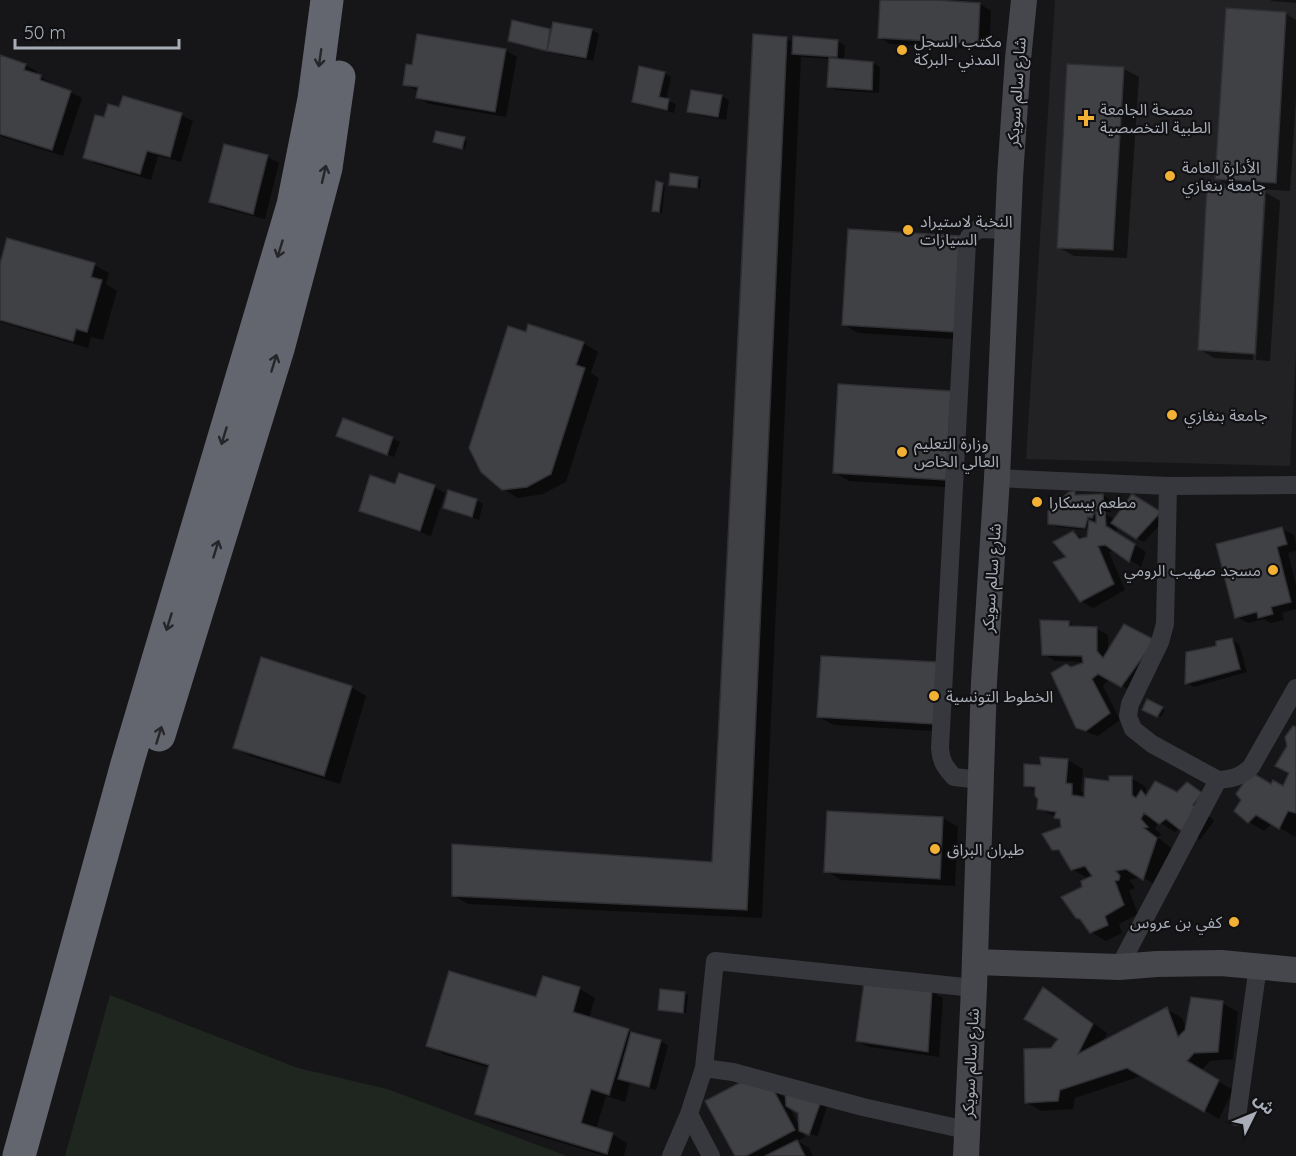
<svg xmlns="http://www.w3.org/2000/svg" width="1296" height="1156" viewBox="0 0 1296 1156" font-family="Quicksand,'Noto Sans Arabic',sans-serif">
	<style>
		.built { fill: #222225 }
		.green { fill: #1e261f }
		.shadow { fill: #0007; fill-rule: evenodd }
		.building { fill: #404145; stroke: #303034; stroke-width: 1.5 }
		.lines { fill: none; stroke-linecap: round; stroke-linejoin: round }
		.street { stroke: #37383d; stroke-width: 18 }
		.secondary { stroke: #45474d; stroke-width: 26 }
		.highway { stroke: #63666e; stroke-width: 33 }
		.oneway { stroke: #26262a }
		.poi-dot { fill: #f2b134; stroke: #111113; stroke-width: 2 }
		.labels { text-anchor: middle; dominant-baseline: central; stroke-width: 4.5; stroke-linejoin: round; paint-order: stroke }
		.poi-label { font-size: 16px; fill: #a8adb8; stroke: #111113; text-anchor: start }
		.street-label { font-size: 16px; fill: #a8adb8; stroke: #111113 }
	</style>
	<rect width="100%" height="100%" fill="#161618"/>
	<path class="built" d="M1055,0H1296V352L1290,466L1026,459Z"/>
	<path class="green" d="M110,995L298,1068L387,1089L567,1156H65Z"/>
	<path class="shadow" d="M881,0H910L980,4L991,11L989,50L890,44L879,37Z
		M1270,0H1296V3L1272,1Z
		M1285,13L1296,20V98L1290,191L1260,189L1280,201L1270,361L1256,360L1266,197H1263L1253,360L1214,358L1199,349L1237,190L1217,179Z
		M592,30L599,34L593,61L556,54L517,44L510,40L550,31L553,33Z
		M786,38L794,43L838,41L845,46L844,61L873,63L880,67L879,93L836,90L828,86L830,59L801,57L762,918L468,904L453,895L713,863Z
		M505,50L517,57L506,117L429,104L417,97L418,91L404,84Z
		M0,57L25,65L37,71L36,75L52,83L51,86L70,92L82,98L63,156L0,136Z
		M1124,69L1139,77L1127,258L1074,256L1058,247Z
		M664,73L671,77L666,100L676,104L674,113L641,105L633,101Z
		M722,96L729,100L726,120L696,115L689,111Z
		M120,109L181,115L193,121L181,162L158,156L151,180L96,164L85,157L105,119Z
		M464,139L467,141L465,149L438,143Z
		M225,146L268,157L279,163L265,219L222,208L211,201Z
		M698,178L701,180L700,189L673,186L670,184Z
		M662,184L665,186L662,213L653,210Z
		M976,247L970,340L858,333L843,324Z
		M94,265L109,273L106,284L117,291L103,340L91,337L88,348L0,322V270Z
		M527,334L583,343L598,352L591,373L599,378L566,482L543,494L518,498L503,489Z
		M840,386L960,488L849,481L834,472Z
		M338,435L392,438L400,442L394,457L345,440Z
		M396,485L434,487L445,493L431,536L372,516L360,510Z
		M1069,493H1075L1081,496L1103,495L1110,500L1111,512H1102L1115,520L1132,496L1167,517L1144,542L1116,525L1117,534L1146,552L1141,567L1116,551L1109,552L1125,590L1093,608L1081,601L1068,557L1073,533L1084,539L1088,538L1089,530L1057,527L1050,523Z
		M476,500L483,504L479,520L452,511L445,507Z
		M1282,529L1294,535L1296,544V551L1288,553L1296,585V609L1282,613L1284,620L1271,623L1264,619L1248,623L1237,617Z
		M1068,623L1077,628L1097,629L1108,635V653L1154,641L1133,692L1110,679L1103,686L1120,720L1098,736L1089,733L1077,727L1071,669L1084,664V662L1055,661L1043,654Z
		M1231,639L1239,644L1247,672L1194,687L1187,683L1217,647Z
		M822,657L949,732L834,725L819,717Z
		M351,687L366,696L340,784L250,756L235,747Z
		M1147,701L1165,710L1161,717L1146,711Z
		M1296,729V834L1295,837L1272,823L1264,831L1249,822L1272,786L1284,788L1291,773Z
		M1042,758L1068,760L1083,769L1081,791L1086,794L1111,783L1131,778L1146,787V798L1177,794L1187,784L1202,793L1208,815L1214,821L1200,840L1180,828L1175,832L1159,822L1155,829L1162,835L1157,837L1171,848L1159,887L1142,877L1129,880L1134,886V889L1129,890L1138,914L1119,924L1122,933L1106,941L1091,932L1084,888L1089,879L1072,869L1063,854L1053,849L1062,828V820L1038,808L1040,798L1036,791L1025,785L1042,766Z
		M943,818L958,827L955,886L841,880L826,871Z
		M544,978L580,989L595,998L589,1018L628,1031L635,1034L661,1041L668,1046L656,1090L630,1083L625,1102L606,1096L596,1129L612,1134L627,1143L624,1156H605L492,1122L477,1113L490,1068L443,1054L428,1045L537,999Z
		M1044,989L1059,998L1107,1033L1103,1043L1167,1009L1182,1018L1187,1030L1222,1003L1238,1012L1233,1059L1210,1061L1201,1071L1233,1090L1219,1119L1144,1075L1075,1098L1073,1109L1041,1111L1026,1102L1052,1050L1060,1038Z
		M931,991L943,998L939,1057L869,1047L857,1041Z
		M685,993L688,995L686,1013L663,1011L659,1009Z
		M772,1090L784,1097L787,1103H820L827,1107L817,1138V1136L803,1132L805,1137L797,1141L809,1148L813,1156H736ZM789,1106L800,1112V1128Z"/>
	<path class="building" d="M880,0H935L980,3L978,44L878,38Z
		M1226,8L1286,12L1276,183L1215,179Z
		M512,20L550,29L547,51L508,41Z
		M553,22L592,29L586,58L547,51Z
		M417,34L506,49L495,112L416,98L418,87L403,85L406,64L412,65Z
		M753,34L787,37L747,910L452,896V844L712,862Z
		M793,36L838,40L837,57L792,54Z
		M0,55L26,64L24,70L41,75L40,80L71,91L52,150L0,134Z
		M829,58L873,62L872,90L827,87Z
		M1067,64L1124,67L1113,250L1057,248Z
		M639,66L665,72L659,97L669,99L667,110L632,102Z
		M691,90L722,95L718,117L687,112Z
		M123,96L182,113L170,157L147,151L140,174L83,158L95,115L104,117L108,104L119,107Z
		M436,131L465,137L462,149L433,142Z
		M224,144L268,155L253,214L209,202Z
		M670,173L698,177L697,188L669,185Z
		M656,181L663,183L659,212L652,211Z
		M1207,187L1265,190L1255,354L1198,350Z
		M848,229L961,236L955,332L842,325Z
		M7,238L95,263L91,277L102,280L87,332L76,329L73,341L0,320V264Z
		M528,324L584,342L576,365L585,368L551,474L527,487L502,490L481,472L469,448L508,326L526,332Z
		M838,384L951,391L946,480L833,473Z
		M343,418L393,437L387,455L336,436Z
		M399,473L435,485L420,531L359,511L370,475L395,484Z
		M448,490L477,499L472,517L443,508Z
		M1075,491V495L1103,494L1104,509H1096L1092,518L1088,517L1085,528L1048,524V511L1069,492Z
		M1132,494L1161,512L1136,539L1111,523Z
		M1096,511L1105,512L1106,526L1135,544L1129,562L1105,545L1098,546L1114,584L1080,602L1053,562L1066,557L1053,542L1073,531L1079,539L1087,537L1089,520L1096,523Z
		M1282,527L1287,544L1277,547L1291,602L1271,607L1273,614L1258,618L1257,612L1235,618L1216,544Z
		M1040,620L1069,621V626L1097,627V651L1103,658L1124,624L1155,640L1121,687L1098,674L1092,679L1110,713L1086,731L1076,728L1051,673L1066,664L1071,667L1083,663L1082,656L1042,655Z
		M1232,638L1240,669L1185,684L1186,652L1216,646V641Z
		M821,656L937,662L934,724L817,717Z
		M261,657L352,686L324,776L233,748Z
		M1147,699L1163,707L1157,717L1142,710Z
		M1293,726L1296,727V813L1288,811L1279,829L1256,815L1248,823L1234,811L1241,800L1236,794L1251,772L1271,784L1273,780L1283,786L1289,773L1275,766L1287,746L1285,737Z
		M1040,757L1068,759L1066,783L1072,784V795L1084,797L1085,778L1109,781V776H1132V795L1136,798L1141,790L1146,796L1155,781L1177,792L1187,782L1202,793L1193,805L1200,811L1184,833L1166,819L1159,824L1144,813L1141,819L1148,827L1144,828L1157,838L1143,880L1126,869L1116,871L1120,876L1119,880L1115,881L1124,905L1105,916L1108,925L1090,933L1080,919L1076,918L1061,897L1082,887L1081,881L1092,876L1085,866L1071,870L1059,850H1052L1042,834L1061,827L1060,819L1054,818L1056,812L1037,809L1038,799L1035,796V787L1024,786V764L1041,765Z
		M827,811L943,817L940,879L824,872Z
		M449,971L536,997L543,976L580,987L573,1012L629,1029L609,1095L591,1089L581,1123L613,1133L607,1154L475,1114L489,1065L426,1046Z
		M864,983L932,990L928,1052L856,1041Z
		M1043,987L1093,1024L1078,1054L1167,1007L1178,1037L1185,1030L1191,997L1223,1001L1218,1052L1194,1053L1187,1061L1219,1080L1204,1112L1127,1068L1060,1090L1058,1101L1025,1103L1024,1049L1051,1048L1058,1039L1024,1019Z
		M660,989L685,992L683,1013L658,1010Z
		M631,1032L661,1040L649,1087L618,1079Z
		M743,1081L773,1089L795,1130L746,1156H735L705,1101Z
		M785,1089L821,1101L809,1135L799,1131L798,1113L786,1106Z
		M797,1140L805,1156H765Z"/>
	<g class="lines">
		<path class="street" d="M997,478L1168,486L1296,485
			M1168,486L1165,624L1160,642L1130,704L1128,716L1133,729L1152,744L1218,780
			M981,780L954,777C945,767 941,762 940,748L967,244L969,237L978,229L1008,230
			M1119,967L1218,780C1232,779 1241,777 1251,767L1296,688
			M704,1068L733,1072L863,1107L966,1130
			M689,1114L711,1156
			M1237,1117L1258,966
			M671,1156L689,1114L704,1068L715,961L974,988"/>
		<path class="secondary" d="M975,962L1119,967L1157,964L1221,963L1296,970
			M966,1156L974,988L984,682L997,478L1010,177L1018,59L1024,0"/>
		<path class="highway" d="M159,735L278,349L326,168L339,77
			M19,1156L127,764L293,205L314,99L327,0"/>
	</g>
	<defs><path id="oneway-shaft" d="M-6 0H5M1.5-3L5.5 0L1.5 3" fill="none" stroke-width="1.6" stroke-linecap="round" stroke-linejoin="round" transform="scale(1.5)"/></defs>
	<g class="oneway">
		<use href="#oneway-shaft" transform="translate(320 58) rotate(98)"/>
		<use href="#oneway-shaft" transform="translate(324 174) rotate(-77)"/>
		<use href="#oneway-shaft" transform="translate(280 249) rotate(107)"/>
		<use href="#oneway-shaft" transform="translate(274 363) rotate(-73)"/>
		<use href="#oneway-shaft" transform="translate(224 436) rotate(107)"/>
		<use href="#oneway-shaft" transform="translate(216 549) rotate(-73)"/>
		<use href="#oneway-shaft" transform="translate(169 622) rotate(107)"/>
		<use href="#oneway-shaft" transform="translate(159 735) rotate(-73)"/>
	</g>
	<g class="poi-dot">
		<circle cx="902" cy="50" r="6"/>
		<path d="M1083 109h6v6h6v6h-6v6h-6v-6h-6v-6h6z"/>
		<circle cx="1170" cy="176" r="6"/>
		<circle cx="908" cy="230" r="6"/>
		<circle cx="1172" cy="415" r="6"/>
		<circle cx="902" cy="452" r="6"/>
		<circle cx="1037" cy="502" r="6"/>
		<circle cx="1273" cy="570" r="6"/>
		<circle cx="934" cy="696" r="6"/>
		<circle cx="935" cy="849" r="6"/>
		<circle cx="1234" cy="922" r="6"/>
	</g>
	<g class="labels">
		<g class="poi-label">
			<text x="914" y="41">مكتب السجل<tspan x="914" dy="18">المدني -البركة</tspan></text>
			<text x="1100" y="109">مصحة الجامعة<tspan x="1100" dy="18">الطبية التخصصية</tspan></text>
			<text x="1182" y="167">الأدارة العامة<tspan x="1182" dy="18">جامعة بنغازي</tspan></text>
			<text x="920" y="221">النخبة لاستيراد<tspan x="920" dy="18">السيارات</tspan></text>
			<text x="1184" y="415">جامعة بنغازي</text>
			<text x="914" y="443">وزارة التعليم<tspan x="914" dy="18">العالي الخاص</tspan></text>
			<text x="1049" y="502">مطعم بيسكارا</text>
			<text x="1261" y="570" text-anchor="end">مسجد صهيب الرومي</text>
			<text x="946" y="696">الخطوط التونسية</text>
			<text x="947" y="849">طيران البراق</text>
			<text x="1222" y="922" text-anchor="end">كفي بن عروس</text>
		</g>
		<g class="street-label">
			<text transform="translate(1016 92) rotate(-86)">شارع سالم سويكر</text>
			<text transform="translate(991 578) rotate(-86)">شارع سالم سويكر</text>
			<text transform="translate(970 1063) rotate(-87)">شارع سالم سويكر</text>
		</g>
	</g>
	<g transform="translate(1254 1114) rotate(47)" stroke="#111113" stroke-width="4.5" paint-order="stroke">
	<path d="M0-4.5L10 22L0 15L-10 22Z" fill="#a8adb8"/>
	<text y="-9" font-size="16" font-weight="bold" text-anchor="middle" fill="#a8adb8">ش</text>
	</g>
	<path d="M15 39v9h164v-9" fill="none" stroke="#a8adb8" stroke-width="3"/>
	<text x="24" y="39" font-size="18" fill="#a8adb8" stroke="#111113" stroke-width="4.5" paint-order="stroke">50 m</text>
</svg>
